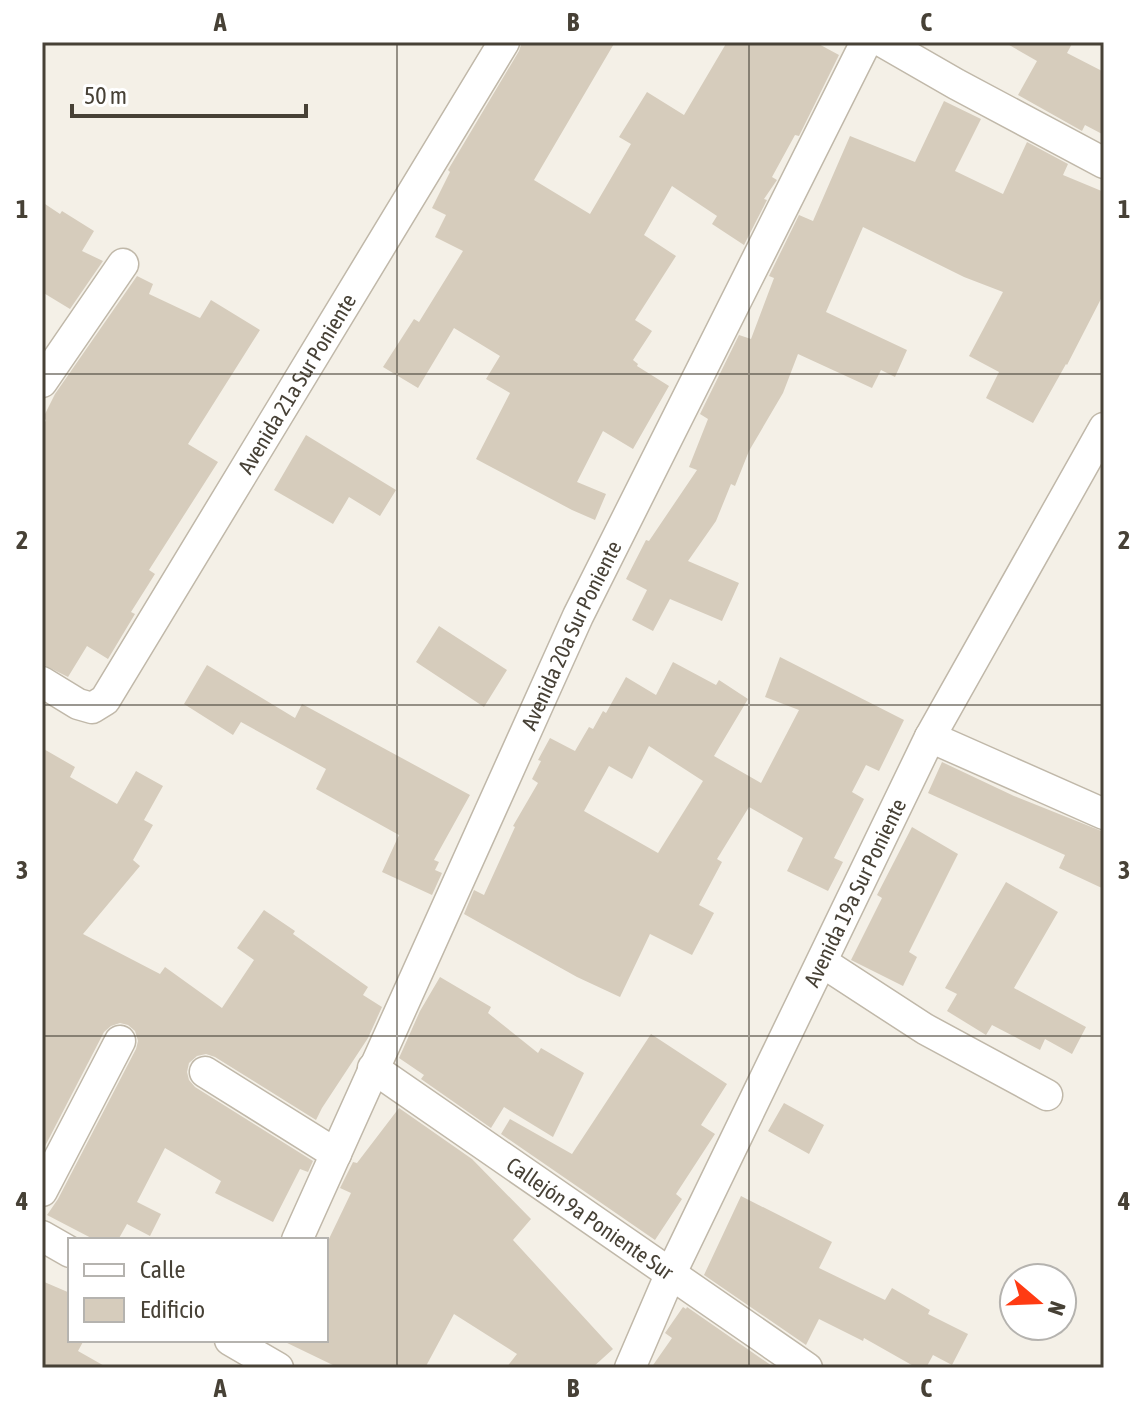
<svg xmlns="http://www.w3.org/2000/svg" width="1146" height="1410" viewBox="0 0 1146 1410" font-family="'Asap Condensed',sans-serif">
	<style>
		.building { fill: #d6ccbc; fill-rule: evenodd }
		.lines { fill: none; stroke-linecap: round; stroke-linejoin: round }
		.minor-casing { stroke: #c0b8a9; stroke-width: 33 }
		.minor { stroke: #fff; stroke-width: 30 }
		.grid { fill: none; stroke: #474136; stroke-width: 2; stroke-opacity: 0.55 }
		.labels { text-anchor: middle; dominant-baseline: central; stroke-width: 6; stroke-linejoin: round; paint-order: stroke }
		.street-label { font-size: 22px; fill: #474136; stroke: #fff }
		.neatline { fill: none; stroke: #474136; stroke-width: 3 }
		.grid-label { font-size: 26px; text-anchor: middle; font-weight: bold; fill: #474136 }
	</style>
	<rect width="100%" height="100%" fill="#f4f0e7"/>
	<path class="building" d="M522,42H615L534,180L590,214L631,144L619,137L647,92L684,115L727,42H815L839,55L799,136L795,135L772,177L777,180L764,199L767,200L744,245L712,224L717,216L672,186L644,235L676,256L635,320L652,331L633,360L638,364L637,366L669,386L633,449L603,431L577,482L606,494L595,520L572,510L476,459L510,393L486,379L500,356L454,328L418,388L383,367L414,319L419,322L463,251L435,237L446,215L432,208L450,172L448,170L519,51Z
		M1004,42H1073L1067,53L1104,72V135L1085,125L1082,131L1018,95L1037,61Z
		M944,101L981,119L955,171L1003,194L1027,142L1068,164L1063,175L1104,192V293L1067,365L1066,364L1033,423L986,398L999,372L969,356L1003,292L964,277L863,227L826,312L907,350L895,377L881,370L872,388L798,354L783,393L749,451L735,486L731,484L716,521L688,561L739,583L722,621L670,599L653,631L632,620L647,590L626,579L646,540L649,541L697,470L689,467L708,419L700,414L739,335L751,339L774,278L769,276L799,215L813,221L850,136L915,162Z
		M42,202L60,214L62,211L94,231L82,251L103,261L70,309L42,292Z
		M137,276L153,284L149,294L200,318L211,300L260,330L188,444L218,462L149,570L155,574L131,612L135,614L108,659L87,646L68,677L42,664V429L46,420L43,418L55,394Z
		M306,435L396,490L380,516L349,497L333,524L274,490Z
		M439,626L507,670L484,707L416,662Z
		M780,657L904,720L879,771L866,765L852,792L864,799L834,858L843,862L828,891L787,871L803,838L749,807L717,859L722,862L699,905L714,913L692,955L650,934L620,997L577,977L464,914L474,890L484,895L515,827L513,826L538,783L532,779L541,761L538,760L550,738L575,751L589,727L593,729L603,711L606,713L626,677L656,695L673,662L716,685L719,680L748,699L714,756L761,783L799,710L765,697ZM649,746L703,781L658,853L584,811L609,766L632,779Z
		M207,665L295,718L302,704L470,795L434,860L439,862L435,870L442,873L432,895L382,872L399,835L316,789L326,769L241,722L233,735L184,704Z
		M42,748L75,767L70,777L117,804L136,771L163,786L144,820L153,825L133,860L140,866L83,934L160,974L165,967L222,1008L254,960L237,948L264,910L295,931L293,934L368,987L363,995L382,1007L368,1038L322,1108L316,1120L215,1057L206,1054L197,1056L189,1063L187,1072L189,1080L195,1087L313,1161L308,1172L300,1169L273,1222L215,1193L221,1181L165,1148L137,1202L161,1214L150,1236L127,1224L118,1240H95L47,1215L58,1199L136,1049L138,1041L135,1031L128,1025L120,1023L111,1026L104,1032L42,1152Z
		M942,762L1014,796L1104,832V889L1059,868L1065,855L928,793Z
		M912,827L958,854L909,952L917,957L903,986L851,960L882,898L877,895Z
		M1006,882L1058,912L1014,988L1086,1027L1072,1054L1045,1039L1040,1050L992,1025L986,1035L947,1011L957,994L945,988Z
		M440,977L491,1007L488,1013L538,1053L541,1048L584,1073L553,1137L504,1107L491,1128L421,1079L424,1075L399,1058L420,1011Z
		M651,1034L727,1084L701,1125L715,1134L676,1194L682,1199L655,1240L501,1134L510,1119L572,1154Z
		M784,1103L824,1125L809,1154L768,1131Z
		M399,1108L472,1159L531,1219L513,1240L613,1349L592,1368H506L517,1354L454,1314L425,1368H339L281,1340H326V1245L351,1193L340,1188L353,1162L357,1163Z
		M741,1196L832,1242L819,1268L885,1300L892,1288L930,1310L928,1314L968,1334L952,1365L933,1355L926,1368H917L864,1338L863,1341L819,1319L806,1345L704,1275Z
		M42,1281L70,1293V1340H84L78,1351L108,1368H42Z
		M683,1307L686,1309L687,1307L775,1368H651L672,1338L665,1333Z"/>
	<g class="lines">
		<defs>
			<g id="minor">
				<path d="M883,42L956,84L1104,163"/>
				<path d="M42,382L123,264"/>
				<path id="s1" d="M42,682L78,704L92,708L105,700L504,42"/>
				<path d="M930,737L1104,814"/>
				<path d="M822,962L925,1029L1047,1095"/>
				<path id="s2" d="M373,1068L807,1368"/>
				<path d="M205,1072L336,1154"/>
				<path d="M42,1191L120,1041"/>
				<path d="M42,1236L70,1252"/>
				<path id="s3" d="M297,1240L578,616L866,42"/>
				<path d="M230,1340L278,1368"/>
				<path id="s4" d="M630,1368L670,1275L930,737L1104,428"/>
			</g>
		</defs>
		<use href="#minor" class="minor-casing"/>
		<use href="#minor" class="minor"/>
	</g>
	<path class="grid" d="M397,42V1368M749,42V1368M42,374H1104M42,705H1104M42,1036H1104"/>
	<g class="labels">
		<g class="street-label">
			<text stroke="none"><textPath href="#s1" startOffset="442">Avenida 21a Sur Poniente</textPath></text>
			<text stroke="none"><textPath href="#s3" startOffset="664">Avenida 20a Sur Poniente</textPath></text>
			<text stroke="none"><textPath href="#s4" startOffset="526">Avenida 19a Sur Poniente</textPath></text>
			<text stroke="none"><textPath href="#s2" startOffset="264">Callejón 9a Poniente Sur</textPath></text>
		</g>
	</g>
	<rect width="1146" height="1410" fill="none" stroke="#ffffff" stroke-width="88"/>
	<rect x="68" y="1238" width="260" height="104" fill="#ffffff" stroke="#b5b3af" stroke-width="2"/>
	<rect x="84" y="1264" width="40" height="12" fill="#ffffff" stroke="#b5b3af" stroke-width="2"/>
	<text x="140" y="1278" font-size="24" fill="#474136">Calle</text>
	<rect x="84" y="1298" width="40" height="24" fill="#d6ccbc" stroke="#b5b3af" stroke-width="2"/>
	<text x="140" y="1318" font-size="24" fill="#474136">Edificio</text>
	<g transform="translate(1038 1302) rotate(109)"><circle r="38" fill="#ffffff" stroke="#b5b3af" stroke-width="2"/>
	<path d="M0-6L14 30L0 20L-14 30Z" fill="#ff3b13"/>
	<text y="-12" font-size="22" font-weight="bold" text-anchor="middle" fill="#474136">N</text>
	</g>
	<path d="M72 104v12h234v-12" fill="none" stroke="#474136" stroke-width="4"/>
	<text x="84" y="104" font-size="24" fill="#474136" stroke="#ffffff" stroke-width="6" paint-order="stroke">50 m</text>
	<rect x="44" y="44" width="1058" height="1322" class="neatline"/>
	<g class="grid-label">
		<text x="220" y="31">A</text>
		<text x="573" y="31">B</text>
		<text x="926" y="31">C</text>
		<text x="22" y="218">1</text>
		<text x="1124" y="218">1</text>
		<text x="22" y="549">2</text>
		<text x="1124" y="549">2</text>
		<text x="22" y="879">3</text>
		<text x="1124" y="879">3</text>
		<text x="22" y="1210">4</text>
		<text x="1124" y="1210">4</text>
		<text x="220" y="1397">A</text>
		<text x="573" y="1397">B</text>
		<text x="926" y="1397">C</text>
	</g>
</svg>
